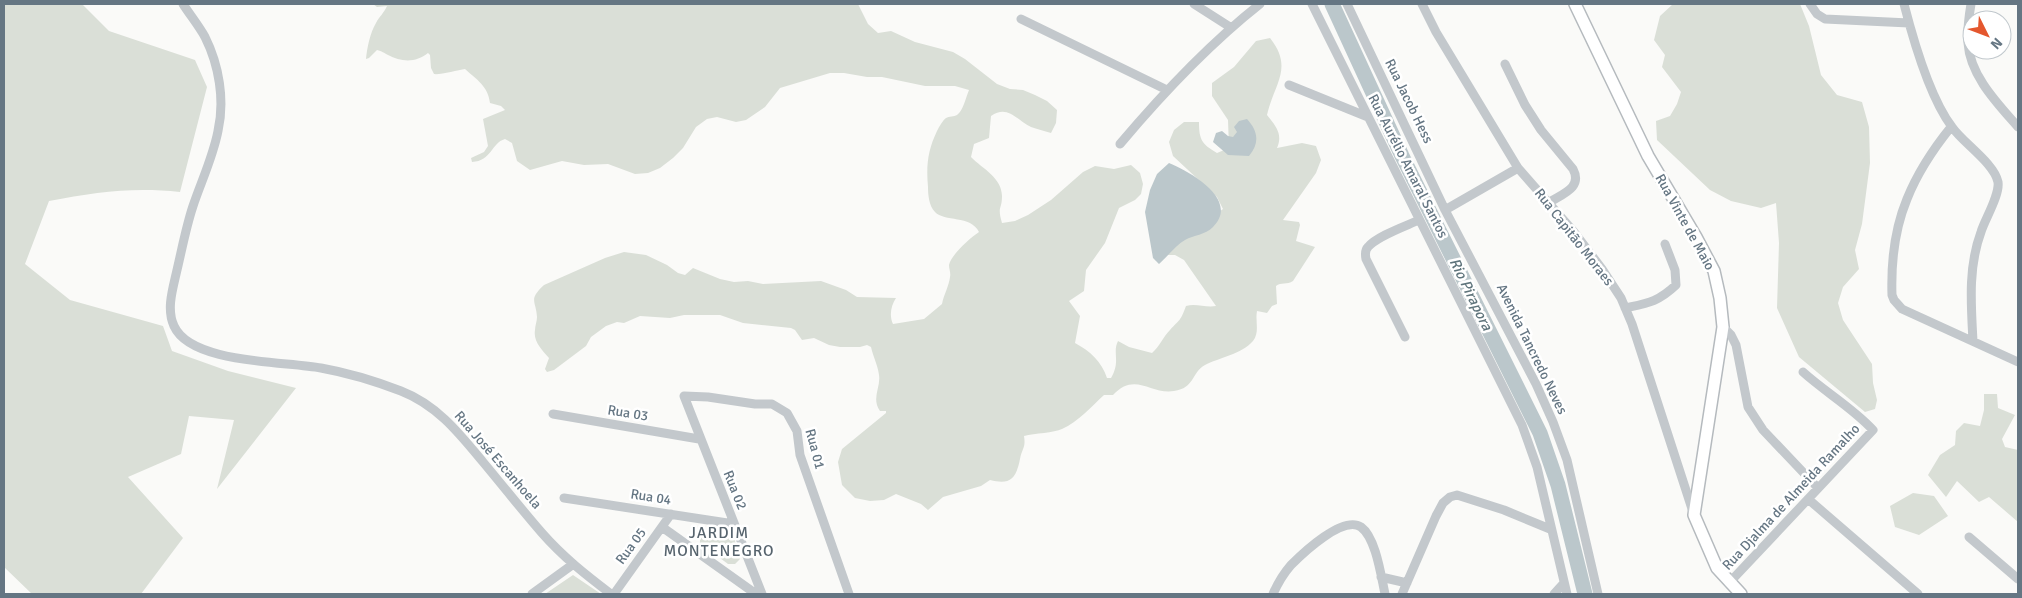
<svg xmlns="http://www.w3.org/2000/svg" width="2022" height="598" viewBox="0 0 2022 598" font-family="Signika,sans-serif">
	<style>
		.green { fill: #dadfd7 }
		.water { fill: #bbc7cb }
		.lines { fill: none; stroke-linecap: round; stroke-linejoin: round }
		.river { stroke: #bbc7cb; stroke-width: 15 }
		.major-casing { stroke: #b5babe; stroke-width: 14 }
		.minor { stroke: #c3c8cc; stroke-width: 9 }
		.major { stroke: #fff; stroke-width: 11 }
		.labels { text-anchor: middle; dominant-baseline: central; stroke-width: 5; stroke-linejoin: round; paint-order: stroke }
		.street-label { font-size: 14px; fill: #657683; stroke: #fff }
		.water-label { font-size: 15px; font-style: italic; fill: #60757c; stroke: #fff }
		.quarter-label { font-size: 16px; letter-spacing: 1px; fill: #57646e; stroke: #fff }
	</style>
	<rect width="100%" height="100%" fill="#fafaf8"/>
	<path class="green" d="M4,4H82L109,31L195,60L207,87L180,192C133,187 96,192 49,201L25,264L70,300L163,326L172,351L228,371L296,388L217,489L234,420L189,416L181,454L128,477L183,538L141,594H32L4,567Z
		M373,4H858L868,24L878,33L891,31L915,42L953,52L965,59L997,84L1010,89L1023,90L1035,95L1047,101L1057,110L1056,123L1051,133C1044,131 1037,129 1031,127C1016,120 1008,104 991,116L989,138L974,144L971,157C983,169 1002,178 1002,196C1002,210 997,206 1002,223L1015,221L1028,215L1051,200L1083,172L1095,166L1114,169L1131,165L1140,173L1143,184L1141,194L1135,200L1119,208L1105,243L1086,270L1084,291L1069,301L1080,316L1075,343C1090,351 1102,362 1107,378H1111C1121,361 1112,353 1118,341L1129,347L1152,353C1160,346 1163,337 1170,330C1180,319 1180,322 1186,306C1196,303 1206,308 1216,306L1184,260L1175,255H1157L1223,209L1217,197L1173,156L1169,142L1174,130L1184,122H1199C1199,140 1202,144 1217,153L1229,148L1228,120L1212,96V83L1234,67L1256,41L1270,38C1294,68 1274,84 1267,115C1276,126 1283,134 1277,148L1302,143L1316,146L1321,160L1316,173L1283,220L1299,222L1300,225L1296,241L1315,247L1293,281C1287,285 1281,282 1276,286L1277,304L1272,306L1267,313L1257,311C1255,321 1260,332 1253,341C1242,354 1218,358 1205,365C1191,373 1195,388 1174,391C1151,395 1135,371 1113,395H1104C1092,406 1078,422 1062,429C1054,433 1035,433 1024,436C1026,448 1022,448 1020,459C1016,479 1010,485 990,480L981,486L943,497L928,510L921,504L896,494L884,500L870,501L855,498L842,485L838,462L842,449L886,413V411H880C871,398 881,387 879,375C878,366 873,356 871,347L867,345L860,347H840L829,345L814,338L802,340L795,330L791,328L743,323L720,315H684L670,318L640,316L624,323L617,322L606,326L591,337L586,346L554,370L547,372L545,369L549,358C542,350 533,341 535,330C535,326 537,321 537,317C536,300 528,300 544,285L605,258L624,252L646,255L667,265L678,273L685,275L693,268L720,279L734,282L748,281L763,284L821,281L846,290L857,297L896,298C891,306 889,315 893,324L924,319L942,304C944,294 949,286 950,277C951,273 949,269 949,265C951,255 970,238 979,232C971,215 944,222 935,212C929,206 928,195 928,187C926,165 928,150 937,131C939,127 943,120 946,118C949,116 954,117 957,115C963,111 966,97 969,90L955,86H925L882,77H867L844,73H830L780,88L765,107L746,120L736,122L717,117L707,119L696,127L683,148L673,158L660,168L648,173L635,174L608,164L584,165L562,161L530,170L517,161L512,143L505,139C491,143 492,161 472,162L471,158L484,152L488,146L483,119L505,110L501,106L490,103C488,86 477,80 465,69C458,70 440,75 434,74L431,68L430,55L428,53C416,63 401,62 388,55C384,53 382,51 377,50L369,58L366,59C367,48 370,33 376,23C379,17 384,13 387,6L377,7Z
		M1673,4H1800L1809,26L1821,75L1837,95L1862,102L1869,127L1870,163L1862,224L1855,250L1859,269L1843,287L1838,303L1843,320L1872,364L1873,383L1877,400L1875,409L1865,412L1799,357L1777,308L1779,243L1776,203L1761,208L1731,201L1710,190L1657,140L1656,121L1670,116L1677,104L1681,92L1662,67L1665,55L1654,40L1660,16Z
		M1984,394H1997L1998,408L2015,415L2002,439L2005,447L2018,450V522L1989,497L1979,502L1957,481L1946,497L1928,475L1940,455L1955,445L1956,431L1964,423L1980,426L1984,410Z
		M1913,493L1934,496L1948,516L1919,535L1895,527L1890,506Z
		M706,531L731,535L735,541L740,559L735,564H728L700,543V534Z
		M573,575L601,594H545Z"/>
	<path class="water" d="M1247,119C1258,131 1260,143 1249,156L1228,155L1213,142L1216,133L1222,131L1228,136L1233,137L1237,132L1234,127L1239,121Z
		M1169,163C1191,172 1240,200 1213,227C1205,235 1194,235 1185,240C1176,245 1167,257 1159,264L1153,258L1145,212L1150,190L1157,174Z"/>
	<g class="lines">
		<path class="river" d="M1332,4L1402,156L1540,433L1558,485L1585,594"/>
		<defs>
			<path id="major" d="M1575,4L1648,156L1696,237L1714,271L1720,298L1723,327L1694,515L1717,568L1741,594"/>
		</defs>
		<use href="#major" class="major-casing"/>
		<path class="minor" d="M183,4C190,15 199,26 205,37C219,65 225,100 218,131C213,157 201,182 193,206C186,227 182,249 177,270C173,288 166,309 174,326C191,364 285,361 321,368C349,373 375,381 401,391C437,405 459,433 483,462C503,486 522,510 542,533C563,557 586,575 611,594
			M1194,4L1230,27
			M1312,4L1522,425L1537,467L1567,594
			M1347,4L1445,210L1536,384L1553,422L1567,460L1598,594
			M1422,4L1436,32L1518,168L1574,232L1602,269L1621,298L1632,324L1694,515
			M1810,4L1817,14L1825,19L1909,23
			M1904,4C1913,39 1930,98 1952,127C1963,143 1994,163 1998,182C2000,195 1985,219 1981,232C1968,267 1971,304 1973,341
			M1971,4C1969,16 1967,30 1968,43C1970,76 1998,104 2018,127
			M1021,19L1167,90
			M1505,64L1525,105L1541,130L1573,169C1583,188 1562,194 1548,203
			M1289,85L1368,117
			M1951,127C1934,148 1917,174 1907,199C1895,228 1891,264 1892,295L1894,300L1902,309L2018,362
			M1120,144C1163,93 1208,45 1260,4
			M1445,210L1518,168
			M1625,308C1648,303 1658,302 1676,285L1675,270L1665,244
			M1723,327L1731,335L1736,345L1748,407L1763,430L1818,488
			M1405,337L1366,259C1365,254 1365,250 1368,247C1377,236 1406,226 1419,220
			M553,414L699,439
			M564,498L734,524
			M1808,499L1918,594
			M662,527L756,594
			M1969,537L2018,579
			M1381,577L1407,583
			M1729,583L1873,430C1853,408 1825,392 1803,372
			M532,594L572,565
			M614,594L671,514
			M762,594L684,396L708,397L755,404H772L787,413L797,431L800,455L849,594
			M1273,594C1277,585 1284,573 1291,565C1303,553 1343,515 1361,527C1376,538 1381,576 1385,594
			M1402,594L1436,516L1443,503L1450,497L1457,495L1504,510L1550,529
			M1554,594L1564,583"/>
		<use href="#major" class="major"/>
	</g>
	<g class="labels">
		<g class="street-label">
			<text transform="translate(1409 101) rotate(64)">Rua Jacob Hess</text>
			<text transform="translate(1408 166) rotate(63)">Rua Aurélio Amaral Santos</text>
			<text transform="translate(1685 222) rotate(61)">Rua Vinte de Maio</text>
			<text transform="translate(1574 237) rotate(52)">Rua Capitão Moraes</text>
			<text transform="translate(1532 349) rotate(64)">Avenida Tancredo Neves</text>
			<text transform="translate(628 413) rotate(9)">Rua 03</text>
			<text transform="translate(815 449) rotate(75)">Rua 01</text>
			<text transform="translate(498 460) rotate(49)">Rua José Escanhoela</text>
			<text transform="translate(735 490) rotate(68)">Rua 02</text>
			<text transform="translate(651 497) rotate(9)">Rua 04</text>
			<text transform="translate(1791 497) rotate(-47)">Rua Djalma de Almeida Ramalho</text>
			<text transform="translate(631 546) rotate(-54)">Rua 05</text>
		</g>
		<g class="water-label">
			<text transform="translate(1471 294) rotate(64)">Rio Pirapora</text>
		</g>
		<g class="quarter-label">
			<text x="719" y="533">JARDIM<tspan x="719" dy="18">MONTENEGRO</tspan></text>
		</g>
	</g>
	<rect width="2022" height="598" fill="none" stroke="#657683" stroke-width="10"/>
	<g transform="translate(1987 35) rotate(132)"><circle r="24" fill="#ffffff" stroke="#c1c8cd"/>
	<path d="M0-4L9 19L0 12L-9 19Z" fill="#e4572e"/>
	<text y="-8" font-size="14" font-weight="bold" text-anchor="middle" fill="#657683">N</text>
	</g>
</svg>
